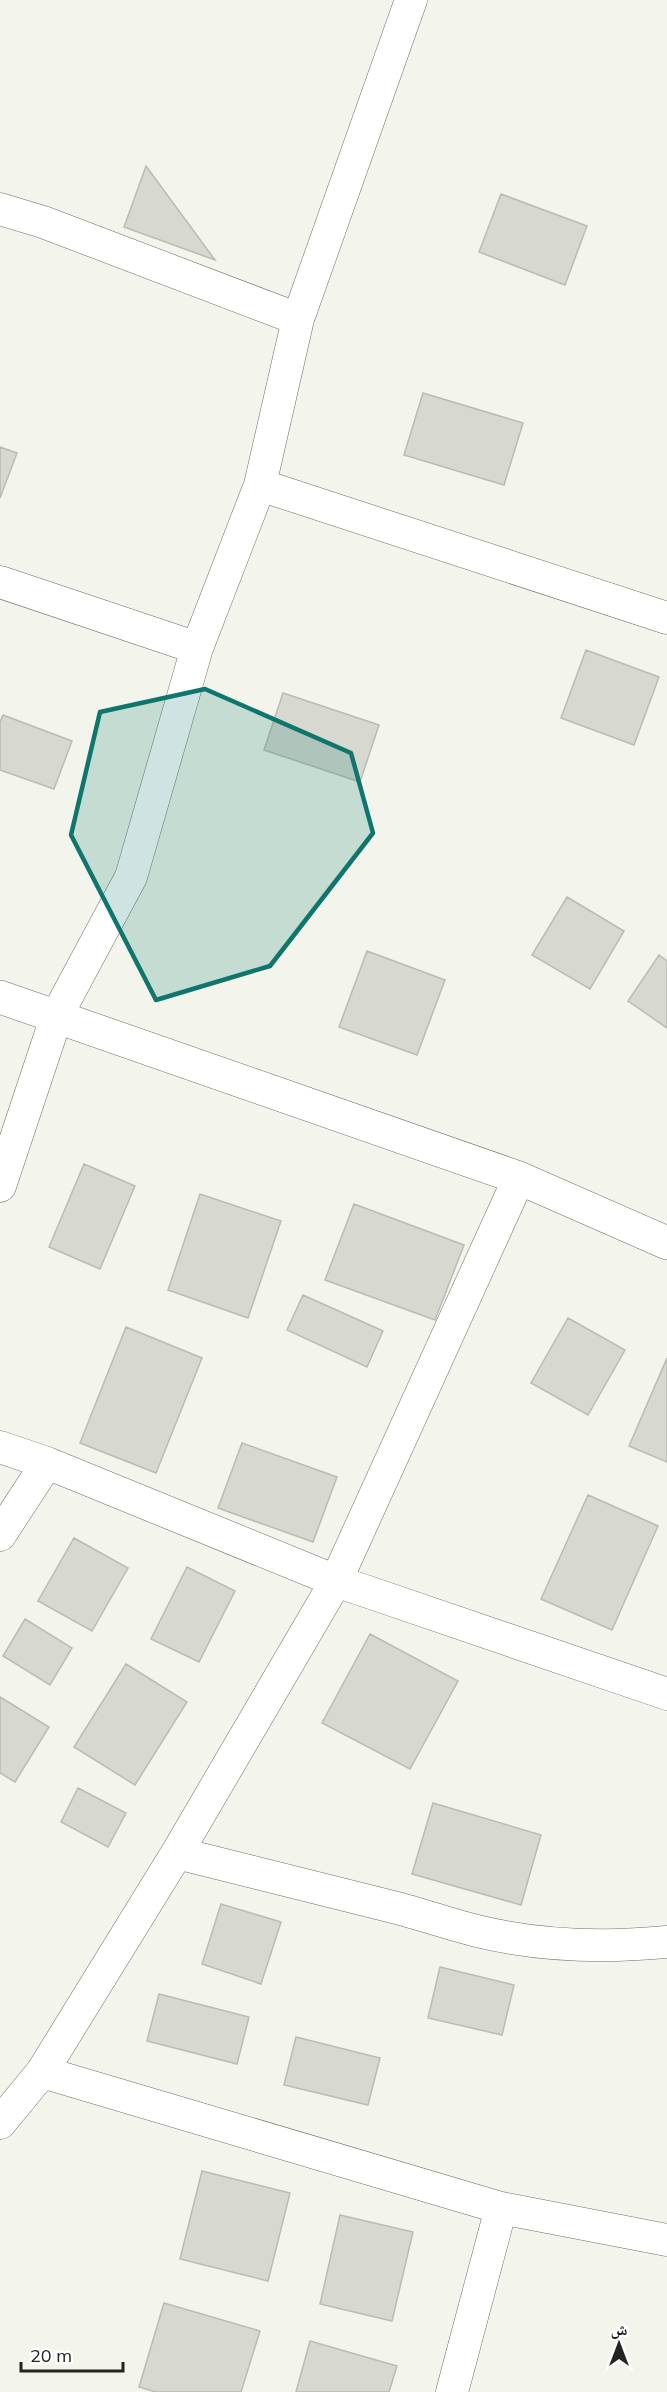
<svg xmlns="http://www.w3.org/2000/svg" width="667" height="2392" viewBox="0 0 667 2392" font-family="Mulish,'Noto Naskh Arabic',sans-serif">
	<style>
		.building { fill: #d7d9d0; stroke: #babcb4; stroke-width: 1.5 }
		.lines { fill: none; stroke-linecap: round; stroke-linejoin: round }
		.minor-casing { stroke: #6d6f67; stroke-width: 33 }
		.secondary-casing { stroke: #6d6f67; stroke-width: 34 }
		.minor { stroke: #fff; stroke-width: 32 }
		.secondary { stroke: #fff; stroke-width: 33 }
		.marked { fill: #0f766e; fill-opacity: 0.2; stroke: #0f766e; stroke-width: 4.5; stroke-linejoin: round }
	</style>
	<rect width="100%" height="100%" fill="#f3f5ec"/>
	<path class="building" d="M146,166L215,260L124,227Z
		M501,194L587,226L565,285L479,252Z
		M423,393L523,423L504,485L404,455Z
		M0,447L17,453L0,498Z
		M586,650L659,677L634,745L561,718Z
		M283,693L379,725L360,782L264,750Z
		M3,715L72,741L54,789L0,770V722Z
		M567,897L624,931L590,989L532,955Z
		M367,951L445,980L417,1055L339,1027Z
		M659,955L667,961V1028L628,1001Z
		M84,1164L135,1186L100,1269L49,1247Z
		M200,1194L281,1221L248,1318L168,1290Z
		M354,1204L464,1245L435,1320L325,1280Z
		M303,1295L383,1331L367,1367L287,1330Z
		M568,1318L625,1350L588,1415L531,1383Z
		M126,1327L202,1358L156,1473L80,1443Z
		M667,1358V1462L629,1446Z
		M242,1443L337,1477L313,1542L218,1508Z
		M588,1495L658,1526L612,1630L541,1599Z
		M74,1538L128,1568L92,1631L38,1601Z
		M187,1567L235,1591L199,1662L151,1639Z
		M25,1619L72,1648L50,1685L3,1656Z
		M370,1634L458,1681L410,1769L322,1723Z
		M126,1664L187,1702L135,1785L74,1747Z
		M0,1697L49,1727L15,1782L0,1773Z
		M78,1788L126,1813L108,1847L61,1822Z
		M433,1803L541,1835L521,1905L412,1874Z
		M221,1904L281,1922L261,1984L202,1964Z
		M440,1967L514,1985L502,2035L428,2018Z
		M159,1994L249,2017L237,2064L147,2041Z
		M296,2037L380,2058L368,2105L284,2085Z
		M202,2171L290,2193L268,2281L180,2259Z
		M340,2215L413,2232L392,2321L320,2304Z
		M164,2303L260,2331L241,2392H156L139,2387Z
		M310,2341L397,2366L389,2392H296Z"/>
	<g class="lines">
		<defs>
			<path id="minor" d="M0,209L43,222L298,319
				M260,485L667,618
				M0,582L197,648
				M0,1186L57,1015L131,877L197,648L260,485L298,319L411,0
				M0,1447L47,1463L336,1581L667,1694
				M0,1535L47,1463
				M177,1853C249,1871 321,1889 393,1907C421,1914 449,1924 477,1931C539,1946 604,1948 667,1942
				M42,2072L501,2208L667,2240
				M0,2123L42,2072L177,1853L336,1581L519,1178
				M452,2392L501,2208"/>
			<path id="secondary" d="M0,997L519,1178L667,1243"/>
		</defs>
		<use href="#minor" class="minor-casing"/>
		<use href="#secondary" class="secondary-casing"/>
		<use href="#minor" class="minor"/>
		<use href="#secondary" class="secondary"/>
	</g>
	<path class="marked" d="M205,689L351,753L373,833L270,966L156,1000L71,835L100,712Z"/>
	<g transform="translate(619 2344)" stroke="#ffffff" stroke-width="4.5" paint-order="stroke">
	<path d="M0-4.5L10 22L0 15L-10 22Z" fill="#232320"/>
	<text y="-9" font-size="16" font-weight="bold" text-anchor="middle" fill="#232320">ش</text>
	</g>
	<path d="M21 2362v9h102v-9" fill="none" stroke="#232320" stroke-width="3"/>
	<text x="30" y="2362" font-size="18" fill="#232320" stroke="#ffffff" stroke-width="4.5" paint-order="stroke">20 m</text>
</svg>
